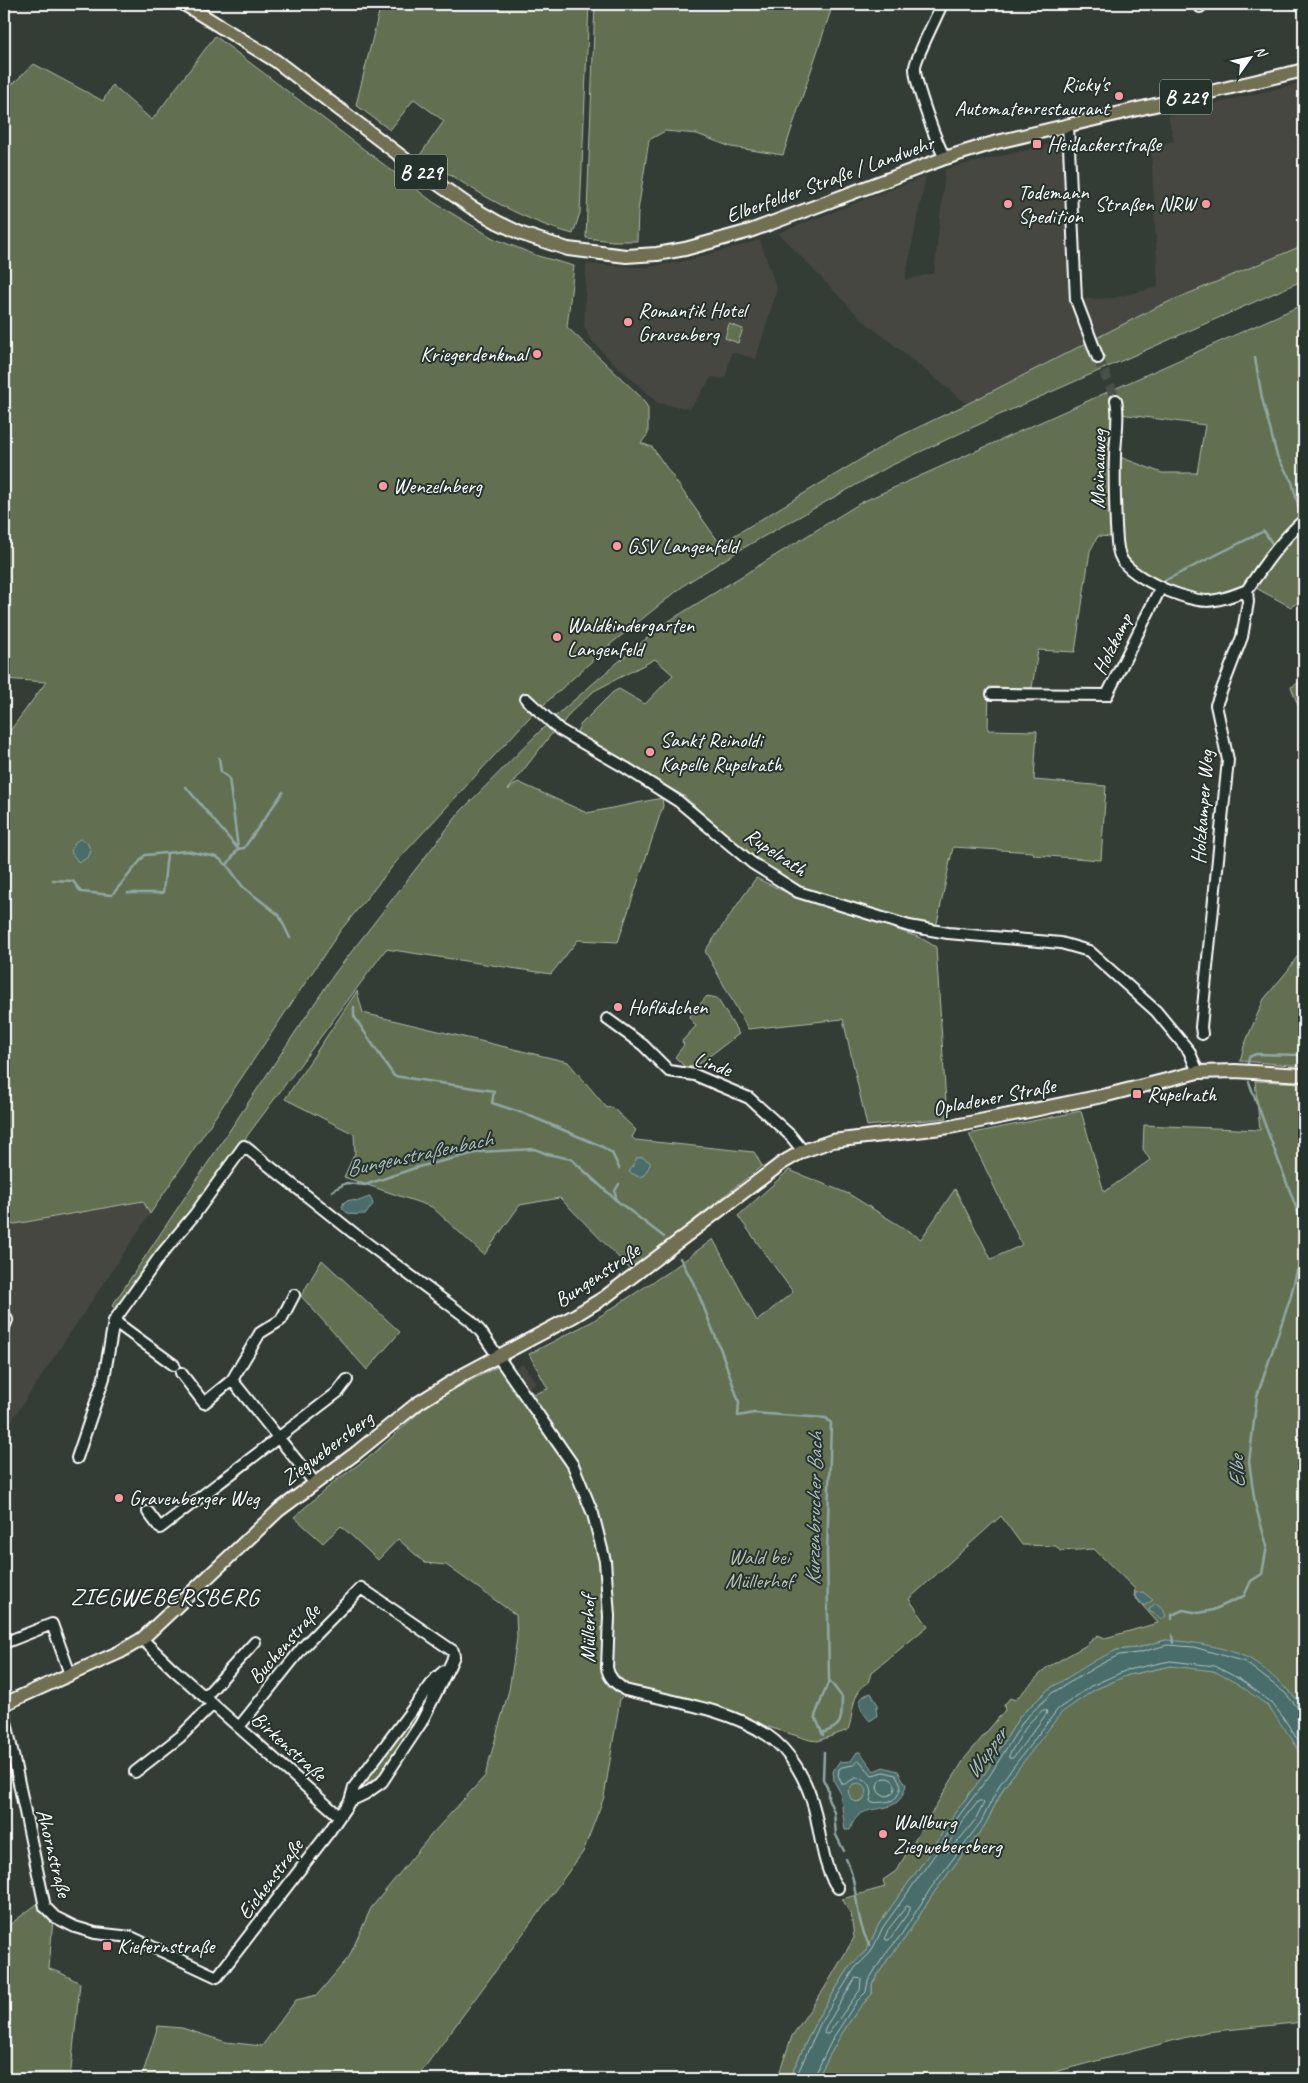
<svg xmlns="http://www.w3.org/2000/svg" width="1308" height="2083" viewBox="0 0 1308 2083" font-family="Caveat,sans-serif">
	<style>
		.built { fill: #444641 }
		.green { fill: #627051; stroke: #b0b8a8 }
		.water { fill: #486d6b; stroke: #91a7a6; fill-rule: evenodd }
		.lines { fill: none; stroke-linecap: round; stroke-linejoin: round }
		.shore { stroke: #b6c5c4; stroke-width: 1 }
		.stream { stroke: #91a7a6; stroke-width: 2.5 }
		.minor-tunnel { stroke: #48504a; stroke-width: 10; stroke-dasharray: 10 5; stroke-linecap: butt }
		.minor-casing { stroke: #fff; stroke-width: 14 }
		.major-casing { stroke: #fff; stroke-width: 16 }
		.minor { stroke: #26332d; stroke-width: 10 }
		.major { stroke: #716f52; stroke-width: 12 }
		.poi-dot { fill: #ff9aa2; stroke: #26332d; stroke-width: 2 }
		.labels { text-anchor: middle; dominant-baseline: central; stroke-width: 4; stroke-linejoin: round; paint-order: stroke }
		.shield { fill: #26332d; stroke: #bec2c0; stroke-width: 1 }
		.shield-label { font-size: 20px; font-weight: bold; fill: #fff }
		.poi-label { font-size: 21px; fill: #fff; stroke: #26332d; text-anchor: start }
		.street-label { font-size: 21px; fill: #fff; stroke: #26332d }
		.park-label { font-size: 21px; fill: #b8bfb1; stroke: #26332d }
		.water-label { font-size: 22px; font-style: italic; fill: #adbdbc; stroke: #26332d }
		.quarter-label { font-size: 24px; letter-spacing: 1px; fill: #fff; stroke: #26332d }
	</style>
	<rect width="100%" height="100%" fill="#343c36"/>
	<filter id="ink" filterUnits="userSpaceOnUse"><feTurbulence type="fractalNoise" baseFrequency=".02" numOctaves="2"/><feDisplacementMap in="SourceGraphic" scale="10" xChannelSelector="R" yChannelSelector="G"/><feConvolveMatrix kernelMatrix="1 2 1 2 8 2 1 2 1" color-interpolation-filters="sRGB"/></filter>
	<g filter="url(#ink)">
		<path class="built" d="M1304,82V245L1159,306L967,404L859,317L778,233L926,176L905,280L934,273L945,169L1064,141L1074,302L1082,299L1113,298L1158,287L1151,147L1174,141L1168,115Z
			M760,240L777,289L756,359L732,352L725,379L712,377L690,409L658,403L606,356L589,337L584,326L586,264L645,267L681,262Z
			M143,1201L150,1214L4,1432V1226Z
			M523,1364L536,1383L529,1388L516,1368Z"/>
		<path class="green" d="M381,4H589L580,213L573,234C517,219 468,187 420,155L444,121L414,99L390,130L356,105Z
			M595,4H833L783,155L731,147L697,134L665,131L649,140L638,211L637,241H613L586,238Z
			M215,36L433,202L493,238L538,256L574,266L567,327L642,398L648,408V434L641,443L652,447L720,544L896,438L967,404L1159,306L1304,245V280L997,416L890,466L745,547L687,583L612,643L529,718L396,862L340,931L150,1214L143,1201L4,1226V739L46,682L4,679V92L34,64L103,101L112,85L152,120Z
			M1304,304V514L1256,565L1243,587L1214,597L1194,596L1143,572L1125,557L1120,532V457L1162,473H1197L1205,425L1112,413L1110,493L1113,537L1098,536L1090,551L1075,652L1038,650L1032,688L989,687L988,730L1037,731L1034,780L1106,786L1101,860L1034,855L1033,852L953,847L936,928L915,925L783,881L753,859L684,796L576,734L580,725L613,692L619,689L645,704L673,675L655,659L594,691L570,713L560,727L556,728L508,790L518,782L587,813L662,798L663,806L618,942L578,940L551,974L386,949L117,1311L112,1306L335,973L460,812L551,720L611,668L664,624L862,502Z
			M729,324L743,329L738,343L725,338Z
			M1304,527V598L1291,607L1254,587L1290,537Z
			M1304,680V721L1291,687Z
			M756,878L781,890L921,938L936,947L947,1118L867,1126L843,1019L748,1029L705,951Z
			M1304,946V1066L1240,1061L1244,1046L1264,999L1289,969Z
			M357,991L363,1013L568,1062L607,1108L612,1107L636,1130L632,1137L635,1140L754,1152L762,1166L631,1270L560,1198L520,1205L484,1255L432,1207L344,1177L355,1153L354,1134L285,1099Z
			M707,996L717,998L739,1034L696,1066L685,1067L675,1057L684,1045L682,1041L696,1026L689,1017Z
			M1255,1081L1304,1083V1707L1288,1689L1166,1640L1137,1648L1117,1650L1049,1689L1020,1716L986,1772L954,1814L932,1850L879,1924L867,1950L851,1965L817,2019L789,2079H777L792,2036L824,1989L854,1938L851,1913L842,1899L885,1887L883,1880L896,1871L965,1758L1005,1710L1004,1705L1010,1698L1015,1700L1046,1668L1085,1646L1098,1635L1105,1638L1158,1623L1134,1596L1135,1589L1094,1549L1060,1551L1056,1546L1022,1545L1001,1516L909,1599L928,1626L871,1673L868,1683C851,1692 854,1714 848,1730L818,1741L810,1740L743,1719L631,1687L620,1699L604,1797L583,1852L416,2079H141L158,2026L182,2028L226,2042L262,2046L296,2000L317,1995L349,1957L371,1908L431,1835L485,1776L509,1690L517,1638L516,1615L446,1565L425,1563L398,1539L378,1560L341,1526L323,1543L294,1517L334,1482L373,1454L433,1400L501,1365L534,1394L548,1389L529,1354L591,1322L674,1268L713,1239L757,1321L793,1292L738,1216L789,1170L849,1194L921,1239L955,1189L991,1259L1022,1245L969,1134L1081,1111L1104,1192L1150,1160L1143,1149L1144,1125L1260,1130Z
			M322,1260L400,1332L367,1370L301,1296Z
			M1171,1666C1185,1667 1200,1667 1213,1671C1255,1684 1286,1723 1304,1761V2022L1206,2032L1028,2079H817C833,2049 848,2018 872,1994V1984L888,1959L905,1938L935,1891L985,1825L1004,1787L1061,1712L1094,1690L1128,1675Z
			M426,1696L430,1698L409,1736L381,1777L358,1786Z
			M848 1792a10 10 0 1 1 20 0a10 10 0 1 1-20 0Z
			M37,1904L53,1918L49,1969L59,1972L80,1983L70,2079H4V1929Z"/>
		<path class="water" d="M80,839L87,842L91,852L88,857L79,863L71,852L75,842Z
			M642,1157L650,1162V1165L644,1175L639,1177L629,1172L637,1158Z
			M369,1197L371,1198L373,1204L366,1214C355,1214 348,1217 342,1207L344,1202L350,1200L359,1201Z
			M1143,1592L1153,1600L1144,1606L1135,1596V1593Z
			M1156,1603L1163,1609L1166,1616L1161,1620L1158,1616L1149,1611V1609Z
			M1166,1640C1193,1642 1221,1646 1246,1657C1262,1664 1292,1694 1304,1707V1761L1292,1739L1267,1705L1238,1684L1214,1671L1171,1666L1128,1675L1094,1690L1061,1713L1004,1787L985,1825L935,1891L905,1938L888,1959L872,1984V1994C848,2018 833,2049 817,2079H789L817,2019L851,1965L867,1950L879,1924L932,1850L954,1814L986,1772L1020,1716L1049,1689L1096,1660L1117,1650L1137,1648Z
			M871,1693L878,1705L876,1709L877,1716L870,1721C861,1711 852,1698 871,1693Z
			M857,1752H860L874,1771L883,1767L898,1771L906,1785C898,1824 860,1794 850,1830H845L840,1792L834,1781L833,1771L839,1762L851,1761ZM859,1783L865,1786L867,1792L863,1801L856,1802L851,1799L848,1791L853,1784Z"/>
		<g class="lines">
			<path class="shore" d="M1043,1710H1046L1047,1713L1013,1758H1009V1755L1028,1724Z
				M859,1760L872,1775L884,1772L896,1775L901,1785C897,1805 888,1801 872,1803L870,1801C875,1788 869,1778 855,1778L845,1784H842L838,1775L839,1769L842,1767L853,1765Z
				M877 1787a9 9 0 1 1 18 0a9 9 0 1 1-18 0Z
				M979,1801H982L984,1803L976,1819L950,1851L947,1852L946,1849L948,1845L963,1821Z
				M907,1906L910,1907V1910L889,1940H886L885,1937L888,1930Z
				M856,1978L861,1979L860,1990L828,2034H825L824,2032L827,2025Z
				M795,2079L821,2022L855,1968L871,1952L883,1927L936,1853L958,1817L990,1775L1024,1720L1052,1693L1099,1665L1119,1655L1138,1653L1167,1645L1194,1647L1245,1662L1285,1693L1299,1709L1304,1710
				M813,2079L833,2038L857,2001L866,1992L868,1981L884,1956L901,1935L931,1888L981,1822L1000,1784L1058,1709L1091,1686L1127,1670L1170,1661L1215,1666L1241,1680L1271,1702L1283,1717L1304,1750"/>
			<path class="stream" d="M1255,358L1262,398L1277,456L1292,482L1300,512
				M1300,518L1304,513
				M1299,529L1304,547
				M1162,582L1264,531L1273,545L1275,543
				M219,758L221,772L229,778L238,849L227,865
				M186,787L238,849L244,848L283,792
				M53,880L73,881L81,892L112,895L145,855L186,851L217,857L227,865L243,887L279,915L290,938
				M128,893H163L167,853
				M354,1007V1016L359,1024L394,1076L494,1091L492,1103L523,1113L601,1146L612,1153L619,1168
				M1248,1064L1249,1057L1256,1054L1304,1055
				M1249,1082L1300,1218L1304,1223
				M619,1184L615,1191L616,1200L664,1237
				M332,1191L346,1183L365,1185L418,1167L480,1152L535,1149L547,1154L571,1159L616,1200
				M680,1258L696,1288L722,1353L739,1402L738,1416L754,1413L826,1418L831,1423L827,1552L829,1680L842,1697C841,1718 845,1726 822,1733
				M1172,1619V1615L1183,1610L1199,1613L1213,1610L1244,1596L1251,1581L1262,1574L1267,1546L1255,1504L1249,1462L1257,1396L1290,1299L1297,1271L1304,1264
				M1172,1635L1173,1643
				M823,1735L815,1716L829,1680
				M824,1752L823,1779L828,1789V1798L834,1812L836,1835L844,1851
				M846,1859C859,1884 854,1922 870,1945"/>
			<path class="minor-tunnel" d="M1098,358L1116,400"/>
			<defs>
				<path id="minor" d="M942,4C938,14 915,59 915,67C914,82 937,144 945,158
					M1197,4L1200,7
					M1068,125L1076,300L1098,358
					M1116,400C1120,419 1115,438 1115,457C1114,480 1115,503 1116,526C1117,537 1116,550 1122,560C1130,573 1153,584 1166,590C1202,604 1211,605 1247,590
					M992,694L1107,695L1161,587
					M526,699L560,730L626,768L678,801L752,863L798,892L909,926L948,933L1061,943L1089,951L1156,1011L1189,1051L1198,1072
					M607,1019L643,1045L669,1071L695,1075L749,1098L790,1135L803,1151
					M1202,1034L1201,1027L1228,760L1216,705L1242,637L1248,602L1247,590C1264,565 1281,540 1304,520
					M4,1314L7,1320L4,1327
					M114,1321L174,1365
					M181,1373L204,1403L232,1380L260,1333L281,1320L294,1295
					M232,1380L314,1482
					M77,1458L104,1378L114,1321L160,1256L195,1214L244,1146L356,1235L470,1320L481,1332L573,1465L593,1514L605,1561L609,1616L607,1668C609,1679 617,1684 625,1690C671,1701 728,1709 767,1735C791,1751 807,1781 814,1808C820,1831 823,1870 838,1888
					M148,1512L160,1528L338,1392L347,1380
					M142,1639L172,1668L339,1816
					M4,1643L52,1624L70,1674
					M205,1697L255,1642
					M4,1712L45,1907L55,1917L75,1927L95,1933L131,1937L217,1977L329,1832L350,1801L365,1794L382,1782L421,1723L450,1665L454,1656L453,1651L361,1588L303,1647L239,1727
					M135,1772L180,1737L213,1704
					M350,1801L354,1787L436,1678L444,1671"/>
				<path id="major" d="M184,4L276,61L431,179L471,207L497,222L522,234L568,249L626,256L657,254L685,249L750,231L945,158L997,142L1304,70
					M4,1704L120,1652L142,1639L279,1510L356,1453L418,1403L463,1375L574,1316L605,1297L782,1163L803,1151L832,1141L950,1127L1107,1095L1198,1072L1235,1071L1304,1075"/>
			</defs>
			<use href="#minor" class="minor-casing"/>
			<use href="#major" class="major-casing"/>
			<use href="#minor" class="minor"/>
			<use href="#major" class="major"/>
		</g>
	</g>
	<g class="poi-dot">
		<circle cx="1119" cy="96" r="5"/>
		<rect x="1032" y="139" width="10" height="10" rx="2.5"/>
		<circle cx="1008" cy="204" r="5"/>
		<circle cx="1206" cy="204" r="5"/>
		<circle cx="628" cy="322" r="5"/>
		<circle cx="537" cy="354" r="5"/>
		<circle cx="383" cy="486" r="5"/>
		<circle cx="617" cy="546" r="5"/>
		<circle cx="557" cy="637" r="5"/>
		<circle cx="650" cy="752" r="5"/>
		<circle cx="618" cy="1007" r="5"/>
		<rect x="1132" y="1089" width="10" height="10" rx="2.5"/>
		<circle cx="119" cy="1498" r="5"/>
		<circle cx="883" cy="1834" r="5"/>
		<rect x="102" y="1941" width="10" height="10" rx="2.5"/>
	</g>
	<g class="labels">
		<g class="shield">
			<rect x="1160" y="79.5" width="52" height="35" rx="4"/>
			<rect x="395" y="154.5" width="52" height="35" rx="4"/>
		</g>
		<g class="shield-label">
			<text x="1186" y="97">B 229</text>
			<text x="421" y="172">B 229</text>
		</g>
		<g class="poi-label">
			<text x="1109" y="84" text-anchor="end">Ricky's<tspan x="1109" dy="24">Automatenrestaurant</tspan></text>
			<text x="1047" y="144">Heidackerstraße</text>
			<text x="1018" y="192">Todemann<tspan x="1018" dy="24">Spedition</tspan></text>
			<text x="1196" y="204" text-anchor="end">Straßen NRW</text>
			<text x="638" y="310">Romantik Hotel<tspan x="638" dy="24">Gravenberg</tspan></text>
			<text x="527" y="354" text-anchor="end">Kriegerdenkmal</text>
			<text x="393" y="486">Wenzelnberg</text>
			<text x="627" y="546">GSV Langenfeld</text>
			<text x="567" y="625">Waldkindergarten<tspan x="567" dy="24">Langenfeld</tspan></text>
			<text x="660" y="740">Sankt Reinoldi<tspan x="660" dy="24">Kapelle Rupelrath</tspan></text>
			<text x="628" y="1007">Hoflädchen</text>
			<text x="1147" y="1094">Rupelrath</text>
			<text x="129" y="1498">Gravenberger Weg</text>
			<text x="893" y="1822">Wallburg<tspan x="893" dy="24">Ziegwebersberg</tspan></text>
			<text x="117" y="1946">Kiefernstraße</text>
		</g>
		<g class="street-label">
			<text transform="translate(830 179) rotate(-20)">Elberfelder Straße / Landwehr</text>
			<text transform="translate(1098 469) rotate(-89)">Mainauweg</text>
			<text transform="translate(1112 644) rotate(-64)">Holzkamp</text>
			<text transform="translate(1202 807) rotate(-86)">Holzkamper Weg</text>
			<text transform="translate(776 852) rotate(34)">Rupelrath</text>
			<text transform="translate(713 1064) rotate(19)">Linde</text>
			<text transform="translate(994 1097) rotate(-11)">Opladener Straße</text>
			<text transform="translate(597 1275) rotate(-34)">Bungenstraße</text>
			<text transform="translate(327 1448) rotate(-37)">Ziegwebersberg</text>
			<text transform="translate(588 1629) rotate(-90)">Müllerhof</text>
			<text transform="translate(284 1644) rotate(-49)">Buchenstraße</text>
			<text transform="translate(289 1746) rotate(42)">Birkenstraße</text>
			<text transform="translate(54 1853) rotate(76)">Ahornstraße</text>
			<text transform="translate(270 1879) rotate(-53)">Eichenstraße</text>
		</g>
		<g class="park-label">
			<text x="759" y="1557">Wald bei<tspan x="759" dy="24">Müllerhof</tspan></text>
		</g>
		<g class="water-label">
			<text transform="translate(419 1154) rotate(-12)">Bungenstraßenbach</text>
			<text transform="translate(1237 1472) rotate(-93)">Elbe</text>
			<text transform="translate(814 1509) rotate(-89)">Kurzenbrucher Bach</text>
			<text transform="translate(986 1753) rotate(-54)">Wupper</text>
		</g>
		<g class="quarter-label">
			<text x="165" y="1597">ZIEGWEBERSBERG</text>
		</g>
	</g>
	<rect width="1308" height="2083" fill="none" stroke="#26332d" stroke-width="20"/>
	<rect x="10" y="10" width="1288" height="2063" fill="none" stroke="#fff" stroke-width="2" filter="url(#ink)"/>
	<g transform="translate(1250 58) rotate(57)" stroke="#26332d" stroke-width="4" paint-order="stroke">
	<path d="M0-4L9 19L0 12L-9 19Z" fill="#ffffff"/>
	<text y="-8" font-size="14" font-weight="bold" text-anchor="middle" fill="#ffffff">N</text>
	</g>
</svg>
